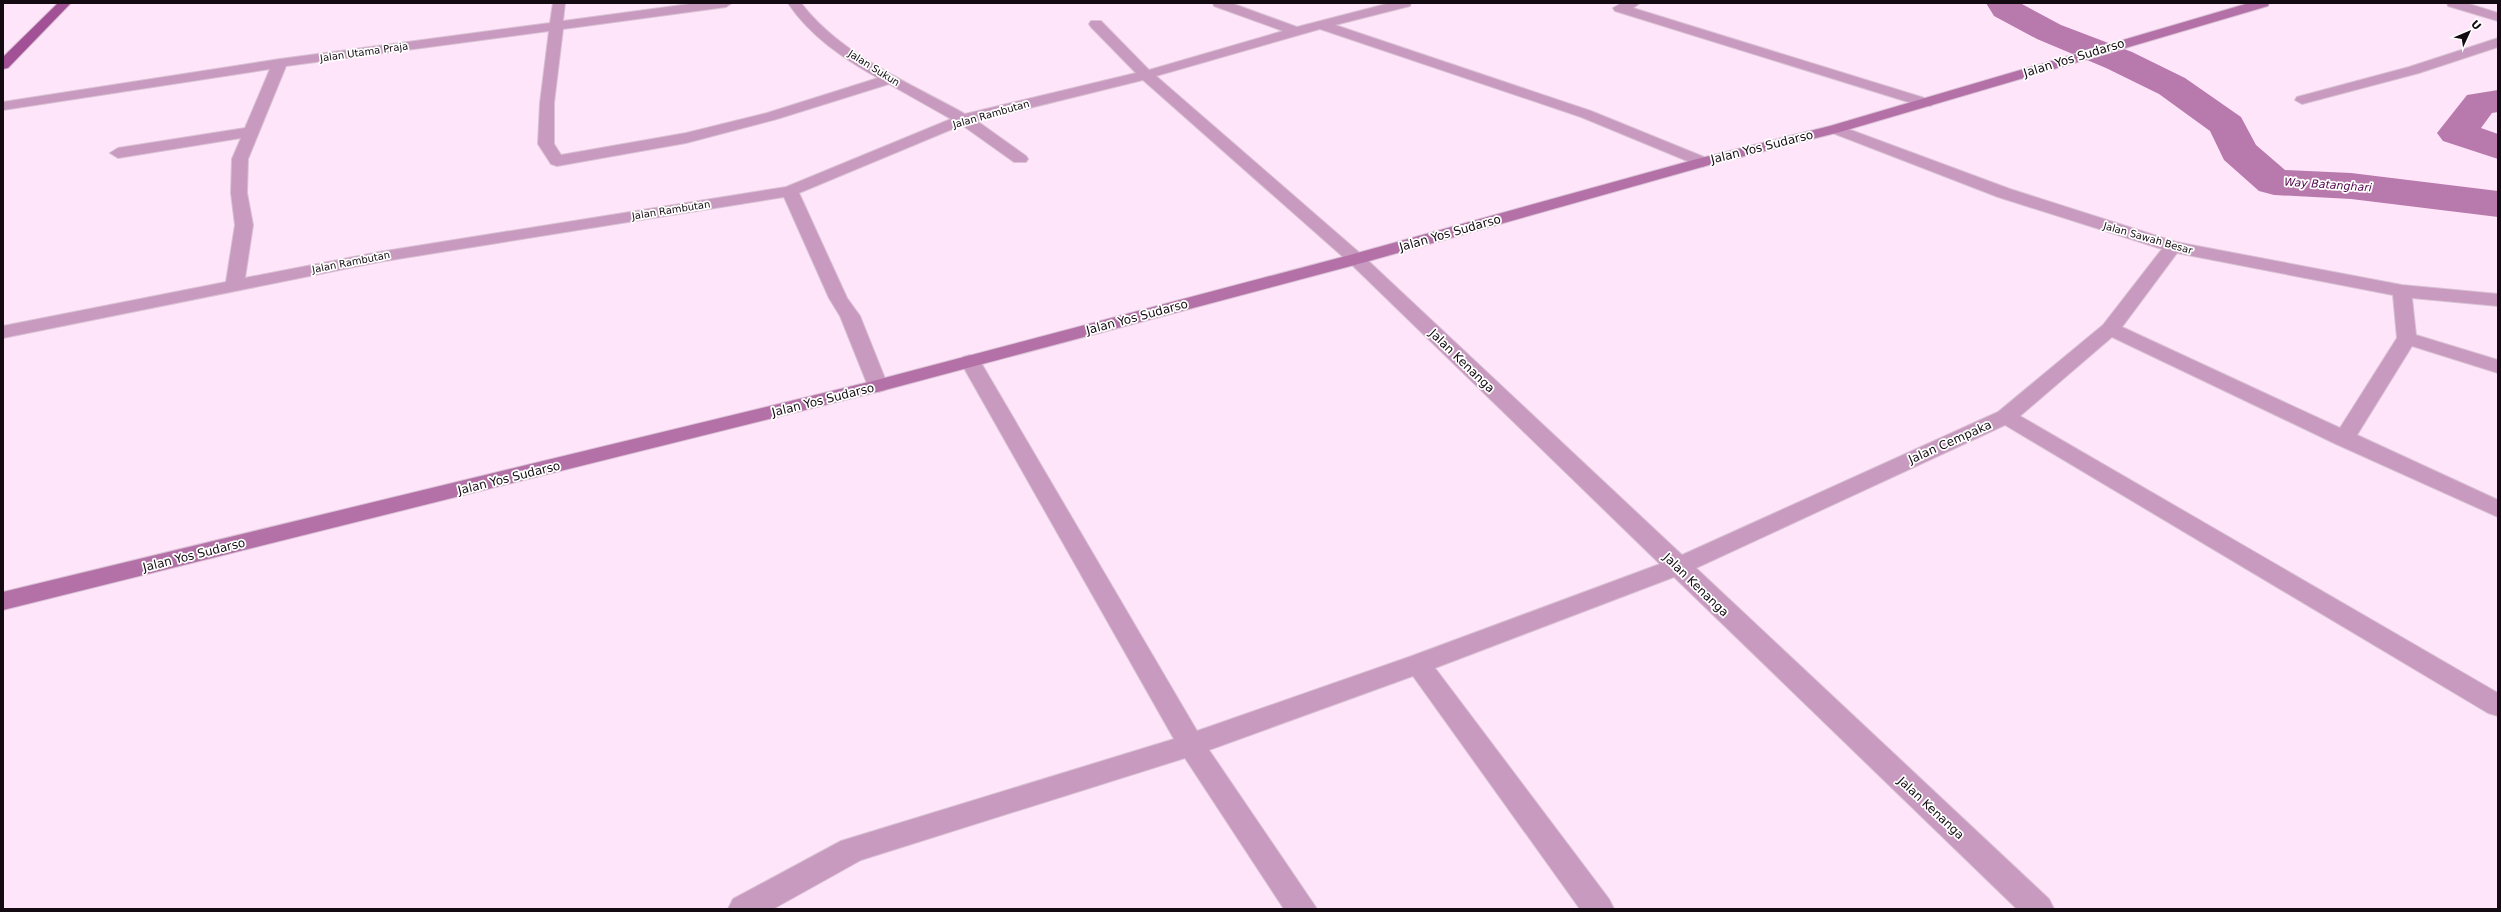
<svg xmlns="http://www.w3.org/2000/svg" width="2501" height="912" viewBox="0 0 2501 912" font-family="'DejaVu Sans',sans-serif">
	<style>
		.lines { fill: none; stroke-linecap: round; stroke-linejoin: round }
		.river { fill: #b87aad; fill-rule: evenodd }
		.street-casing { stroke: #d9c2d4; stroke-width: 2 }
		.secondary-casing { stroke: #d9c2d4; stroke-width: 2 }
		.primary-casing { stroke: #d9c2d4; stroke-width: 2 }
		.street { fill: #c89ac0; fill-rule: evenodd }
		.secondary { fill: #b371a8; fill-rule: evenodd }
		.primary { fill: #a25196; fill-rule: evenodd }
		.labels { text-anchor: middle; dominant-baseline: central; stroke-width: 3.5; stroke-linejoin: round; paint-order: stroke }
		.far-street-label { font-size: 10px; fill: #130b11; stroke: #fff }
		.far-water-label { font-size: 11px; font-style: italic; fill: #52034b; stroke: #fff }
		.street-label { font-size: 12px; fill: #130b11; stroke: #fff }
	</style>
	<rect width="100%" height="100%" fill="#ffe5f9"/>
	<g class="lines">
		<path class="river" d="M1986,3H2020L2061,25L2132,52L2185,78L2241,117L2256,145L2285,170L2351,173L2498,191V217L2351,199L2274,195L2259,191L2224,160L2210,131L2159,94L2106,68L2037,39L1994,16Z
			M2498,90V112L2492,113L2481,128L2498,134V159L2443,141L2437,133L2467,95Z"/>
		<defs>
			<path id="street" d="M553,3H565L563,21L697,3H732L726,7L563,29L554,103V144L561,155L686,133L767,113L878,78C843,58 810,36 788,3H801C842,56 908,82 965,114L1136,73L1091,27L1089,24L1091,21H1101L1149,70L1283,31L1214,6L1213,3H1231L1297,27L1390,3H1411L1410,6L1335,25L1591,111L1709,159L1711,162L1703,167L1697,165L1581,117L1320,29L1156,76L1362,255L1682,555L1998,412L2103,325L2162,249L1998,197L1830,132L1827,129L1830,126H1840L2010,189L2176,242L2402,285L2498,294V306L2412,298L2416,335L2498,360V373L2412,346L2357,435L2498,500V517L2336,444L2112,337L2020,416L2498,693V716L2488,713L2005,425L1696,568L2049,899L2054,909H2017L1674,577L1435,668L1609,899L1614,909H1580L1413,676L1209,750L1317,909H1284L1185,758L861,860L773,909H728L733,899L841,841L1174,739L960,361L963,357L970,355L977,357L980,361L1197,731L1409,657L1660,564L1350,263L1143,80L977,121L1026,156L1028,159L1026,162H1014L962,125L799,193L847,298L860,316L888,386L885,390L878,392L871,390L868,386L840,316L829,298L784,197L379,262L3,338V326L226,282L235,225L231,193L232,159L241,138L118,158L110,153L118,148L245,128L270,69L3,110V102L280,59L550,23ZM549,31L540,103L538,144L551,164L557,166L686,143L777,119L889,84L951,119L786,187L379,252L245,278L253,225L247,193L248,159L286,66ZM2177,253L2393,295L2397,338L2340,428L2122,327Z
				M1622,3H1640L1633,8L1931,100L1933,103L1931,106H1921L1615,11L1613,8Z
				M2447,3H2466L2498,13V21L2448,6Z
				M2498,38V47L2419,73L2302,104L2295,100L2297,97L2409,67Z"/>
			<path id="secondary" d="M2249,3H2269L2268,6L1840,132L1709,165L1362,263L885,390L3,610V592L873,381L1350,255L1697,159L1830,126Z"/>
			<path id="primary" d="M58,3H71L8,68L3,69V57Z"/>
		</defs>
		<use href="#street" class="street-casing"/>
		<use href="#secondary" class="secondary-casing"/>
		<use href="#primary" class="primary-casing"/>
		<use href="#street" class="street"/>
		<use href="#secondary" class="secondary"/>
		<use href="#primary" class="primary"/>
	</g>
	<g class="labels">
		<g class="far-street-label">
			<text transform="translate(364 52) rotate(-8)">Jalan Utama Praja</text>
			<text transform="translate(874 68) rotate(32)">Jalan Sukun</text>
			<text transform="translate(991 114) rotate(-16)">Jalan Rambutan</text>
			<text transform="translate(671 210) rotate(-9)">Jalan Rambutan</text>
			<text transform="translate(2148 238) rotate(16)">Jalan Sawah Besar</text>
			<text transform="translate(351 262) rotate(-11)">Jalan Rambutan</text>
		</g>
		<g class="far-water-label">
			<text transform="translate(2328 185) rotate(4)">Way Batanghari</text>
		</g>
		<g class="street-label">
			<text transform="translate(2074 58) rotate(-17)">Jalan Yos Sudarso</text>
			<text transform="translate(1762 147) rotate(-14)">Jalan Yos Sudarso</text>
			<text transform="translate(1450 233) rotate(-16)">Jalan Yos Sudarso</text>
			<text transform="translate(1137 317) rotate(-15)">Jalan Yos Sudarso</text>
			<text transform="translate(1462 361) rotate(44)">Jalan Kenanga</text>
			<text transform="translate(823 400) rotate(-14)">Jalan Yos Sudarso</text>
			<text transform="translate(1950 442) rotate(-24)">Jalan Cempaka</text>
			<text transform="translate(509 478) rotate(-14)">Jalan Yos Sudarso</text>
			<text transform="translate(194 555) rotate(-14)">Jalan Yos Sudarso</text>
			<text transform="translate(1696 585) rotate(44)">Jalan Kenanga</text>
			<text transform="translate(1931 808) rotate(43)">Jalan Kenanga</text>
		</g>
	</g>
	<rect width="2501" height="912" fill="none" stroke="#130b11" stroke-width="8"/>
	<g transform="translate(2469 32) rotate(46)" stroke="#ffffff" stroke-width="3" paint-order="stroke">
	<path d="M0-3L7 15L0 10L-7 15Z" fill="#130b11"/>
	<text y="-6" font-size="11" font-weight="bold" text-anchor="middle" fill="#130b11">U</text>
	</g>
</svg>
